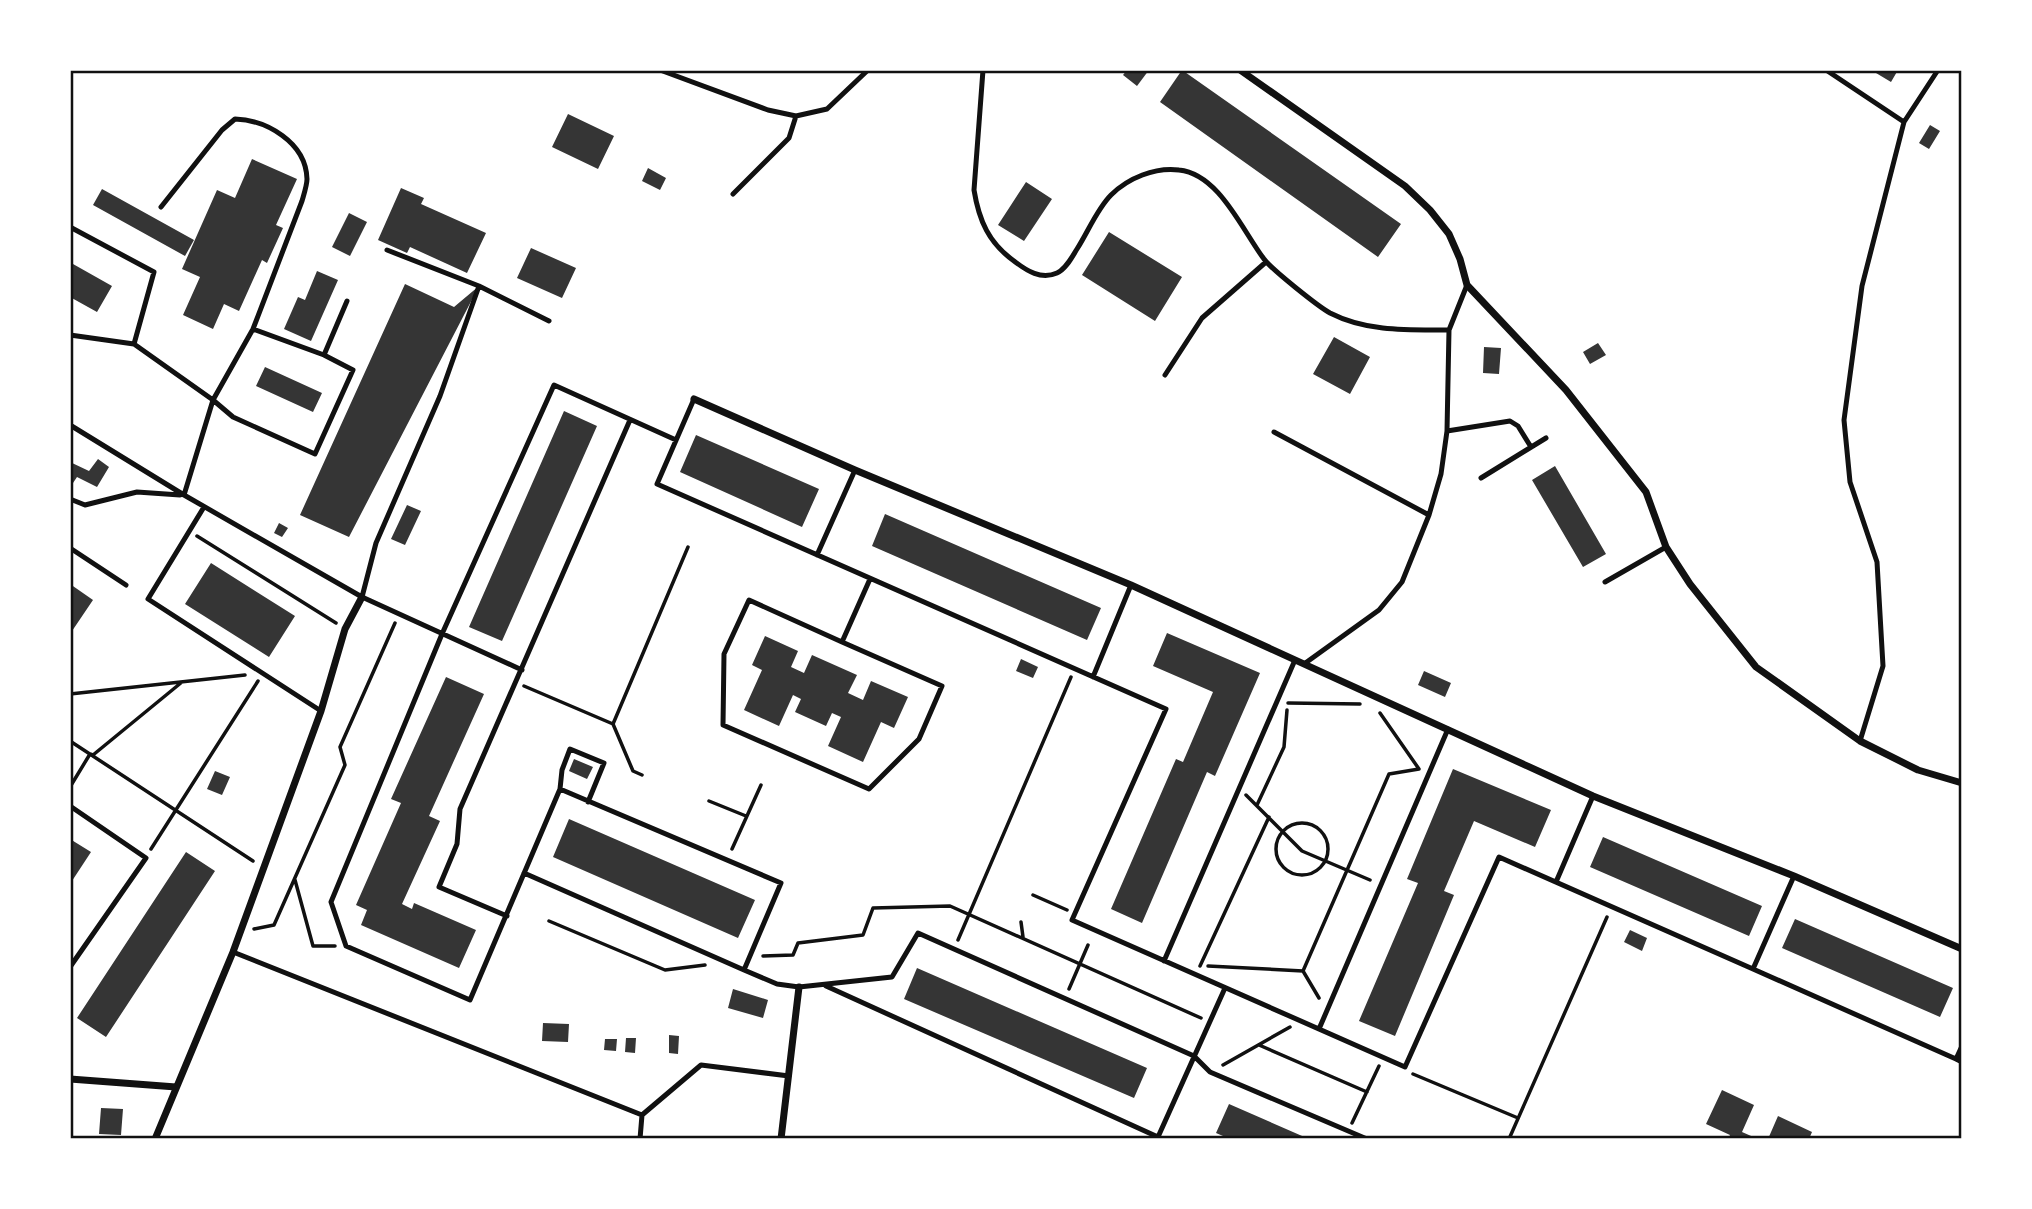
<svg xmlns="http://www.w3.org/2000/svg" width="2032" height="1209" viewBox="0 0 2032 1209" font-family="'Noto Serif',serif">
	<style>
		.building { fill: #353535 }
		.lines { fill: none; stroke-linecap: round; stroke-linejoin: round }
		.path { stroke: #111; stroke-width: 3.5 }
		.service { stroke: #111; stroke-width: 5 }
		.minor { stroke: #111; stroke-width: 7 }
		.neatline { fill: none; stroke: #111; stroke-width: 2.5 }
	</style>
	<rect width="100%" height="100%" fill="#fff"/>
	<path class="building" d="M1127,70H1149L1137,86L1123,75Z
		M1182,70L1401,224L1378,257L1160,102Z
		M1871,70H1898L1891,82Z
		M568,114L614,136L598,169L552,147Z
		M1930,125L1940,131L1929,149L1919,143Z
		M252,159L297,179L276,225L283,228L267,263L262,260L239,311L224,304L213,329L183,315L200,277L182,269L217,190L235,198Z
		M648,168L666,178L660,190L642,181Z
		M1026,182L1052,199L1024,241L998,225Z
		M401,188L424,198L421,204L486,233L467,273L410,247L407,253L378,240Z
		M102,189L194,240L185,256L93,205Z
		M349,213L367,222L350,256L332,247Z
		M1109,232L1182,277L1155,321L1082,275Z
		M531,248L576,268L562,298L517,278Z
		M73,264L112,286L97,312L70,297V269Z
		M317,271L338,280L311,341L284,329L298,297L305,300Z
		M405,284L454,307L479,286L349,537L300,515Z
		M1334,337L1370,357L1350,394L1313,374Z
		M1598,343L1606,355L1590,364L1583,352Z
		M1484,347L1501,348L1499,374L1483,373Z
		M265,367L322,393L313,412L256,386Z
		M564,411L597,426L502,641L469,627Z
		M696,435L819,489L802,527L680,472Z
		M98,459L109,467L97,487L77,477L73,483L70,482V462L89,471Z
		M1555,466L1606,554L1583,567L1532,480Z
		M407,505L421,511L405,545L391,539Z
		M885,514L1101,608L1087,640L872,546Z
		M279,523L288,528L282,537L274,533Z
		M211,563L295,616L269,657L185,604Z
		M70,584L93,600L70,634Z
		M1167,633L1260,673L1215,776L1207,772L1142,923L1111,909L1176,759L1183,762L1213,692L1153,666Z
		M765,636L798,651L791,667L804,673L812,655L857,675L848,693L863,700L871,681L908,697L894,728L881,722L863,762L828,746L841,717L832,713L826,726L795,712L801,699L793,695L779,726L744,710L762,670L752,665Z
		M1021,659L1038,667L1033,678L1016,671Z
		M1424,671L1451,683L1445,697L1418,685Z
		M446,677L484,694L429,816L440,821L402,904L412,909L414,903L476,930L459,968L361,925L367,910L356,905L401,803L391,799Z
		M574,759L593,767L587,779L569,771Z
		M1453,769L1551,810L1535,847L1474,821L1444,891L1454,895L1395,1036L1359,1021L1418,883L1407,879Z
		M215,771L230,777L222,795L207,789Z
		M569,819L755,900L738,938L553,857Z
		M1603,837L1762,906L1749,936L1590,867Z
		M70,839L91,852L70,884Z
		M186,852L215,871L106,1037L77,1018Z
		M1795,919L1953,988L1940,1017L1782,948Z
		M1630,930L1647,938L1642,951L1624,942Z
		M917,968L1147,1068L1134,1098L904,999Z
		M733,989L768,1000L763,1018L728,1008Z
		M543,1023L569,1024L568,1042L542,1041Z
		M669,1035L679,1036L678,1054L669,1053Z
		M626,1038H636L635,1053L625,1052Z
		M605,1039H617L616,1051L604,1050Z
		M1722,1090L1754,1105L1742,1132L1758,1139H1728L1730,1135L1706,1124Z
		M1229,1104L1309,1139H1230L1216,1133Z
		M101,1108L123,1109L121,1135L99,1134Z
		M1778,1116L1812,1132L1809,1139H1768Z"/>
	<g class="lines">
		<path class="path" d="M197,536L336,623
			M524,686L613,724L633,771L642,775
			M70,694L245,675
			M1288,703L1360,704
			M613,724L688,547
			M70,741L253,861
			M70,787L90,754L93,755L182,682
			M1246,795L1302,851L1370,880
			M709,801L746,816
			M1257,805L1284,747L1287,710
			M1276 849a26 26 0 1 1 52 0a26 26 0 1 1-52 0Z
			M151,849L258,681
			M732,849L761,785
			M295,880L313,946H335
			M1033,895L1067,910
			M549,921L665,970L705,965
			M1021,922L1023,937
			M254,929L274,925L345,765L340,747L395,623
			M958,940L1071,677
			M763,956L793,955L798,943L863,935L873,908L950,906L1201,1018
			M1200,966L1269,817
			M1208,966L1303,971L1319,998
			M1303,971L1389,774L1419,769L1380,713
			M1069,989L1088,945
			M1259,1045L1367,1092
			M1223,1065L1290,1027
			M1413,1074L1518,1118
			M1352,1123L1379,1066
			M1509,1139L1607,917"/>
		<path class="service" d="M660,70L768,110L796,116L827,109L868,70
			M983,70L974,190C979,221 989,243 1014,261C1027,271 1041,280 1057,273C1066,269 1072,257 1077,249C1088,232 1097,209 1111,195C1128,178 1155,167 1179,170C1219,174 1242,230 1264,259C1271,269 1319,307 1330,313C1367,332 1408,330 1449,330
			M1826,70L1904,122
			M733,194L789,138L796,116
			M161,207L222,130L235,119C266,120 306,142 307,179C307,185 304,194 302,201L253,329L213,400L184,495
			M70,227L154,272L134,344L213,400L233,417L315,454L353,370L324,355
			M387,250L479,286
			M253,329L324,355L347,301
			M70,335L134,344
			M1165,375L1202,318L1266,262
			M694,399L657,484L1166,709L1072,920L1405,1067L1499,857L1753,969L1794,876
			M70,425L184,495L362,597L522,670
			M1447,431L1510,421L1518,426L1531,447
			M1274,432L1429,515
			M676,440L554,385L442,634L331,902L346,946L470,1000L560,789L781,883L744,970L777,984L799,987L892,977L918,933L1194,1056L1210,1072L1367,1139
			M1481,478L1546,438
			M70,499L85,505L137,492L180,495
			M204,507L148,599L321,711
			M70,548L126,585
			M817,555L855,470
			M1605,582L1666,547
			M362,597L376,543L440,396L479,286L549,321
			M842,642L942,686L919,739L869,789L723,725L724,654L749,600L842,642L870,579
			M1304,664L1379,610L1402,582L1429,515L1441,474L1447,431L1449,330L1467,285
			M1093,677L1131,585
			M1860,741L1883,666L1882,649L1877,562L1850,482L1844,420L1862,286L1904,122L1938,70
			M560,789L562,770L570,749L604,763L588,802
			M70,806L146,858L70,967
			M524,873L744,970
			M1556,882L1593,796
			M507,916L439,887L457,844L460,809L630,420
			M233,952L642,1115L640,1139
			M1164,961L1295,660
			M1753,969L1956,1059
			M826,986L1158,1137L1225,988
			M1319,1029L1448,729
			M1962,1046L1956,1059L1962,1062
			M642,1115L701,1065L789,1076"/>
		<path class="minor" d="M1240,70L1405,186L1430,210L1449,234L1460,259L1467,285L1566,390L1646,492L1666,547L1690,584L1756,667L1860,741L1918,770L1962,783
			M694,399L855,470L1131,585L1593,796L1794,876L1962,949
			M70,1079L176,1087
			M155,1139L233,952L321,711L345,629L362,597
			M781,1139L799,987"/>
	</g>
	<rect width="2032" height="1209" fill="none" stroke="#ffffff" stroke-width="144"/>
	<rect x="72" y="72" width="1888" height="1065" class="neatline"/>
</svg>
